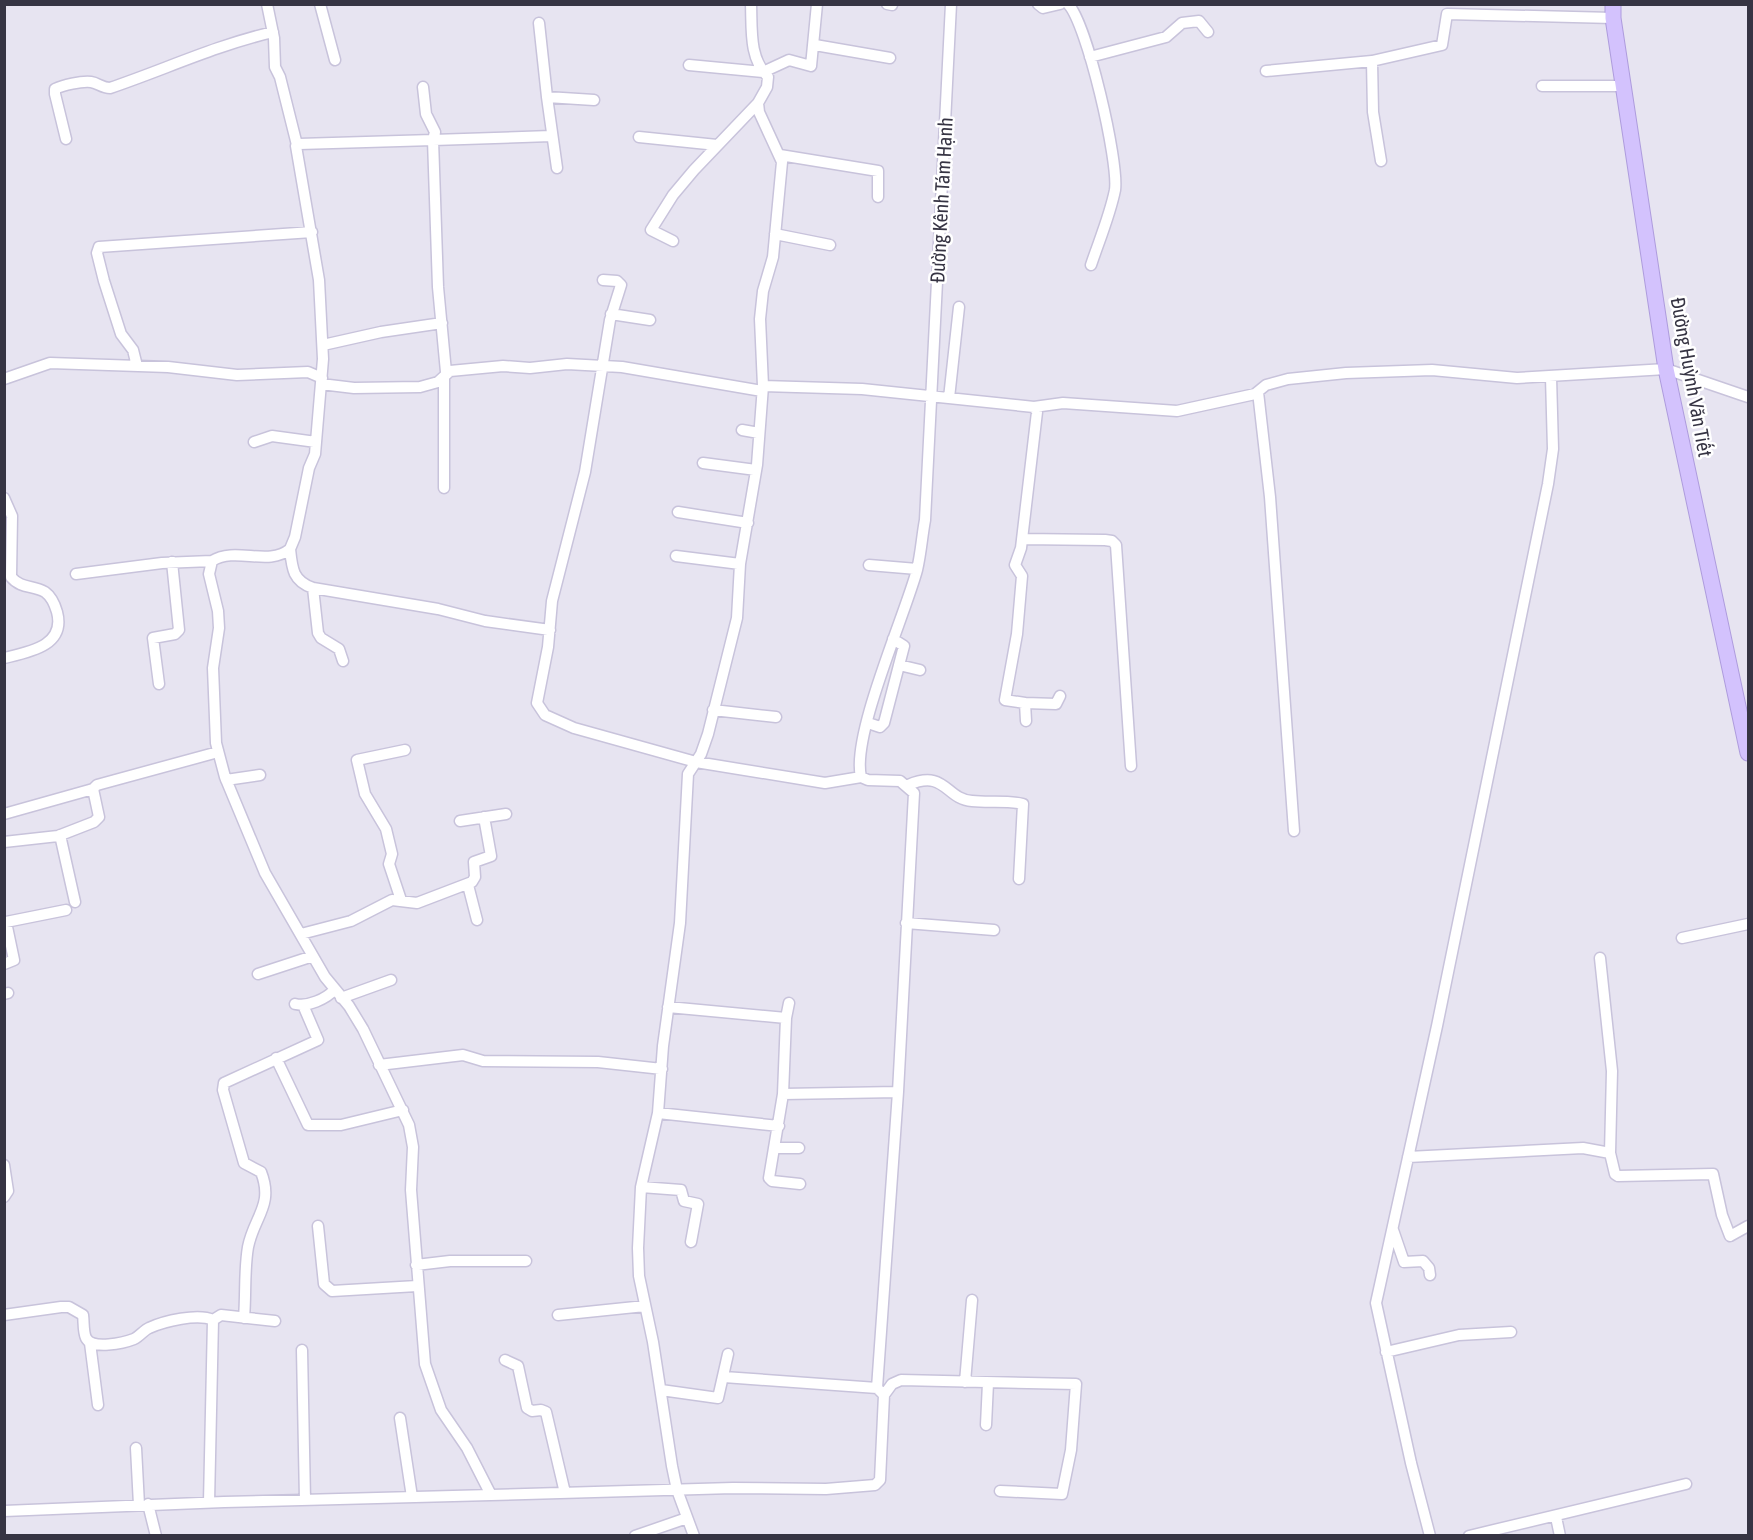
<svg xmlns="http://www.w3.org/2000/svg" width="1753" height="1540" viewBox="0 0 1753 1540" font-family="'Asap Condensed',sans-serif">
	<style>
		.lines { fill: none; stroke-linecap: round; stroke-linejoin: round }
		.street-casing { stroke: #c8c3db; stroke-width: 13 }
		.secondary-casing { stroke: #ae9cdd; stroke-width: 17 }
		.street { stroke: #fff; stroke-width: 10 }
		.secondary { stroke: #d3c2fd; stroke-width: 15 }
		.labels { text-anchor: middle; dominant-baseline: central; stroke-width: 5; stroke-linejoin: round; paint-order: stroke }
		.street-label { font-size: 20px; fill: #363443; stroke: #fff }
	</style>
	<rect width="100%" height="100%" fill="#e7e4f1"/>
	<g class="lines">
		<defs>
			<path id="street" d="M267,4L274,38L275,67L280,77L297,145
				M320,4L335,60
				M887,4L892,5
				M1038,4L1043,8L1060,4
				M1068,4C1087,23 1119,162 1115,190C1110,215 1099,241 1091,265
				M539,23L547,97L594,100
				M815,45L890,58
				M1090,57L1166,37L1182,23L1199,21L1208,32
				M1372,61L1373,112L1381,161
				M689,65L763,72L789,60L811,66L817,4
				M1266,71L1372,61L1442,45L1447,14L1613,18
				M1542,86H1624
				M423,87L426,114L435,132L433,140L299,144L296,146L319,280L323,359L315,454L309,468L295,537L290,549C268,567 236,546 212,561L209,574L218,611L219,628L213,668L216,743L225,777L265,873L325,977L349,1006L363,1029L409,1125L413,1147L411,1190L425,1364L441,1410L467,1448L491,1495L733,1488L826,1489L875,1485L880,1480L884,1395L877,1388L898,1092L914,793L900,781L868,780L861,777C851,736 905,615 917,570C921,553 922,536 925,520L951,4
				M547,97L557,168
				M639,137L717,145
				M66,139L55,94V89C63,85 81,81 91,82C98,83 102,88 110,88C166,69 214,46 273,32
				M780,155L878,171V197
				M775,234L830,245
				M673,241L651,230L673,195L694,170L758,103
				M603,280L617,281L621,285L610,320L585,472L552,601L548,647L537,703L545,715L574,728L696,762L825,783L861,777
				M611,314L650,320
				M323,345L381,332L442,323
				M137,366L133,350L121,334L104,281L97,253L99,247L312,232
				M446,372L438,287L433,140L551,136
				M4,379L50,363L168,367L237,375L308,372L322,378
				M321,384L354,388L420,387L438,382L450,371L503,366L530,368L567,364L622,367L762,391
				M763,386L862,389L1034,407L1037,412L1021,548L1015,565L1022,576L1017,634L1005,700L1025,703L1026,721
				M1258,392L1270,497L1294,831
				M949,398L959,307
				M1034,407L1063,403L1177,411L1255,394L1266,385L1288,379L1346,373L1432,370L1517,378L1666,369L1748,397
				M742,430L759,433
				M254,442L272,436L316,442
				M703,463L756,470
				M444,488V377
				M4,498L12,516L11,577C21,589 33,585 45,592C52,597 55,605 57,612C66,646 29,652 4,658
				M678,512L748,523
				M1022,539L1105,540L1112,541L1116,545L1131,766
				M290,549C292,569 293,581 313,588L438,609L485,621L550,630
				M676,556L740,564
				M869,565L917,569
				M76,574L162,563L212,561
				M313,588L318,633L321,638L339,649L343,661
				M899,665L920,670
				M159,684L153,638L175,634L179,630L172,562
				M1025,703L1056,704L1060,696
				M713,710L776,717
				M868,723L880,727L884,723L904,646L893,639
				M226,780L260,775
				M908,785C946,769 945,799 972,801C989,803 1006,800 1023,804L1019,879
				M4,814L93,789
				M460,821L506,814
				M60,835L75,902
				M4,842L58,836L94,822L99,817L93,789L97,785L218,752
				M468,885L477,920
				M401,900L389,864L392,854L386,829L365,794L357,760L405,750
				M906,923L994,930
				M301,934L351,921L392,900L417,903L472,882L475,877L474,862L491,856L484,817
				M1682,938L1748,924
				M1600,958L1612,1071L1610,1153
				M4,964L14,960L6,922L66,910
				M258,974L313,956
				M4,994L8,993
				M341,998L391,980
				M295,1004C308,1007 326,999 334,990
				M668,1007L786,1018L789,1003
				M786,1018L783,1094L769,1178L772,1181L800,1184
				M276,1058L308,1125H341L403,1110
				M379,1065L463,1055L483,1061L598,1062L662,1069
				M783,1094L898,1092
				M658,1113L779,1126
				M774,1148H799
				M1408,1157L1583,1148L1610,1153L1615,1174L1618,1176L1713,1174L1722,1215L1730,1236L1748,1226
				M4,1165L8,1191L4,1197
				M641,1187L681,1190L684,1201L698,1204L691,1242
				M318,1226L324,1284L332,1291L417,1286
				M1393,1230L1404,1262L1423,1261L1429,1268L1430,1275
				M416,1265L450,1261H526
				M4,1315L61,1307H69L83,1315C84,1322 83,1332 86,1338C92,1350 124,1343 134,1339C140,1336 144,1330 149,1328C164,1321 198,1313 213,1320L209,1502
				M558,1315L645,1306
				M244,1318C246,1295 244,1270 248,1247C254,1217 274,1205 261,1172L244,1163L223,1090L224,1083L318,1040L303,1005
				M213,1320L221,1315L275,1321
				M90,1343L98,1405
				M302,1350L305,1500
				M1386,1352L1459,1335L1511,1332
				M505,1360L518,1366L527,1408L532,1411L541,1410L546,1412L565,1493
				M724,1377L877,1388
				M965,1382L972,1300
				M661,1390L718,1398L728,1354
				M884,1395L892,1384L901,1380L1076,1384L1071,1450L1062,1494L1000,1491
				M400,1418L412,1497
				M986,1425L988,1383
				M136,1448L139,1505
				M148,1504L156,1536
				M4,1511L224,1502L491,1495
				M1556,1517L1560,1536
				M635,1536L687,1518
				M694,1536L677,1490L672,1466L653,1342L639,1276L638,1248L641,1187L658,1113L663,1046L680,923L688,774L701,754L708,734L737,618L740,564L757,465L763,386L760,319L763,291L773,257L782,162L759,112L758,103L767,87L768,77C749,58 752,30 751,4
				M1430,1536L1411,1463L1376,1303L1437,1026L1548,484L1553,449L1551,377
				M1469,1536L1686,1484"/>
			<path id="secondary" d="M1613,4V18L1666,369L1748,753"/>
		</defs>
		<use href="#street" class="street-casing"/>
		<use href="#secondary" class="secondary-casing"/>
		<use href="#street" class="street"/>
		<use href="#secondary" class="secondary"/>
	</g>
	<g class="labels">
		<g class="street-label">
			<text transform="translate(941 200) rotate(-87)">Đường Kênh Tám Hạnh</text>
			<text transform="translate(1692 377) rotate(80)">Đường Huỳnh Văn Tiết</text>
		</g>
	</g>
	<rect width="1753" height="1540" fill="none" stroke="#363443" stroke-width="12"/>
</svg>
